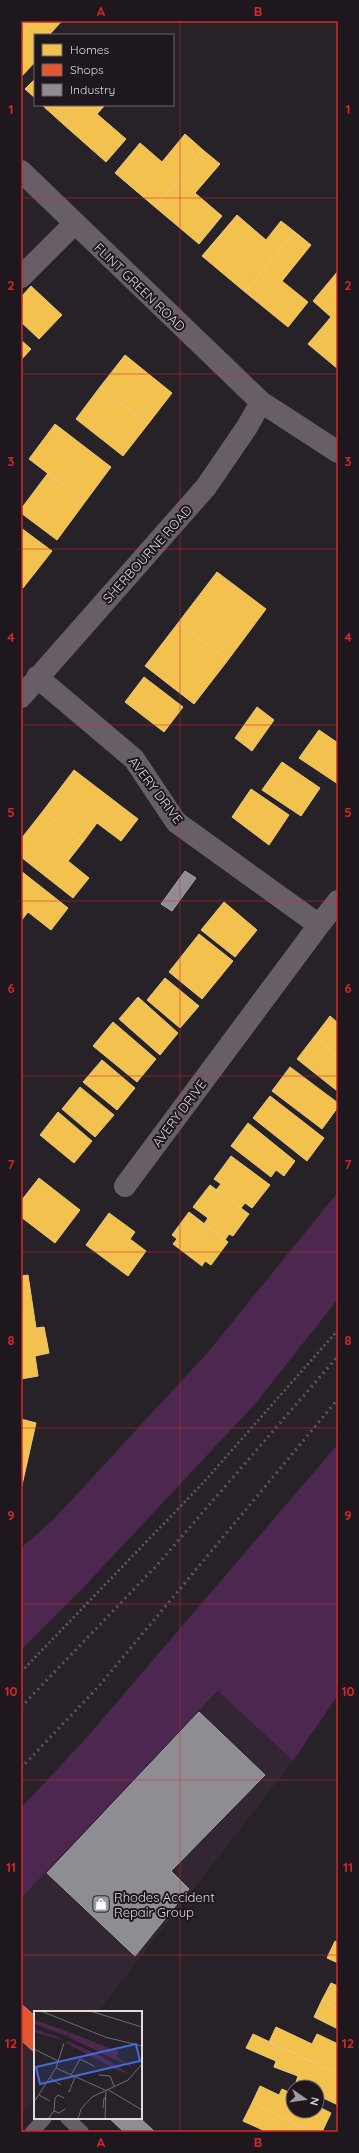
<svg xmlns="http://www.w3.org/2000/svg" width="359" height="2153" viewBox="0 0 359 2153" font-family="Quicksand,sans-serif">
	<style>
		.built { fill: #312631 }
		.green { fill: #4c274f }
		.homes { fill: #f2c14e; stroke: #ecc97a }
		.shops { fill: #e4572e; stroke: #e27f63 }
		.industry { fill: #8d8d92; stroke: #a6a4a9 }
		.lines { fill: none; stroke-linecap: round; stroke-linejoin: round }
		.path { stroke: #635e63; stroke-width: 2.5; stroke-dasharray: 2 3; stroke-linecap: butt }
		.service { stroke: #675e68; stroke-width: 14 }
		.minor { stroke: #675e68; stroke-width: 22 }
		.rail { stroke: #5d585e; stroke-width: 3; stroke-dasharray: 2 4; stroke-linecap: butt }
		.grid { fill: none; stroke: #d62828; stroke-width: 1; stroke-opacity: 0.55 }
		.labels { text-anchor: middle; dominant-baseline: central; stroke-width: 4; stroke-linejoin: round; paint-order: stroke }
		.street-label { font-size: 13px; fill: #dfdbdf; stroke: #1e171e }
		.poi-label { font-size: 13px; fill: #dfdbdf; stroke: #1e171e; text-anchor: start }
		.inset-road { fill: none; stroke: #706c71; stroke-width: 1 }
		.view { fill: #446ad9; fill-opacity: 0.15; stroke: #446ad9; stroke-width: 2 }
		.inset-edge { fill: none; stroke: #dfdbdf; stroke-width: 2 }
		.neatline { fill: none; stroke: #d62828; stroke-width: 1.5 }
		.grid-label { font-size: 13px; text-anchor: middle; font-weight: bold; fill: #d62828 }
	</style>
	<rect width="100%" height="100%" fill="#262227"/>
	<path class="built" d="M219,1691L293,1761L98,2012H35V2097L21,2116V1898Z"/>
	<path class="green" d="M338,1192V1299L255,1404L84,1587L21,1650V1548L53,1520L209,1351Z
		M338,1444V1695L293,1761L218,1691L21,1898V1808L88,1736Z"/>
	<path class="homes" d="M21,21H35L21,36Z
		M35,21H62L49,35H35V62L21,77V36Z
		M35,79V98L25,89Z
		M42,105H80L63,124Z
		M80,105H105L97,114L126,139L106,162L63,124Z
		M185,134L203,150L155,207L115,173L140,143L162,162Z
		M203,150L220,164L195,193L222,216L199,244L155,207Z
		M237,215L266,240L281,221L295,232L245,292L202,256Z
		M295,232L311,245L282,281L308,302L288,327L245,292Z
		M338,271V369L308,344L331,317L313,301Z
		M31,286L62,315L39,339L21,322V297Z
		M21,340L31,349L21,360Z
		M125,355L172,393L148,424L100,387Z
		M100,387L148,424L123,456L76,419Z
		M55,424L111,467L85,502L29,459Z
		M48,473L85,502L57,540L21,513V509Z
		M21,528L52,551L23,588L21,586Z
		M217,572L266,609L228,660L178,623Z
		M178,623L228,660L194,704L145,666Z
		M144,677L183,707L164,732L125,702Z
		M257,707L274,720L252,751L235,738Z
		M319,730L338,743V784L299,758Z
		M282,762L320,788L301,816L262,790Z
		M74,770L138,819L121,841L97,823L83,842L43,811Z
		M251,789L289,815L269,845L232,817Z
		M43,811L83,842L68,861L89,878L73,898L21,857V839Z
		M21,871L68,908L51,930L28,912L21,921Z
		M224,902L257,930L235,957L201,930Z
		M199,934L233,961L202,999L169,972Z
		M165,978L199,1006L180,1028L147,1000Z
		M138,997L178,1033L160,1055L119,1019Z
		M330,1016L338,1023V1056L314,1037Z
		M113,1022L156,1059L137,1082L93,1046Z
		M314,1037L338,1056V1087L336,1090L297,1059Z
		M102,1060L135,1088L117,1110L83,1082Z
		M290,1067L338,1103V1107L322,1129L272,1091Z
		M80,1087L114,1115L95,1137L62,1109Z
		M270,1096L324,1138L307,1161L253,1118Z
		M58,1112L92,1141L74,1163L40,1135Z
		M248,1123L295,1161L284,1176L276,1170L271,1177L231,1146Z
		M231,1156L270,1185L252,1208L245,1203L241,1208L216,1190L221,1184L214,1179Z
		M39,1178L80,1210L55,1243L21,1217V1201Z
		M210,1185L249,1214L233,1236L229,1234L225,1240L204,1224L208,1218L193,1207Z
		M189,1212L228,1242L211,1265L205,1261L202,1266L173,1244L177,1239L172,1235Z
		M109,1213L135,1232L130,1239L146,1251L128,1276L86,1245Z
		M28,1275L36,1328L44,1327L49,1353L35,1356L38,1376L21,1379V1276Z
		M21,1419L36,1423L22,1485L21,1484Z
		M335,1941L338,1943V1963L327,1958Z
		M331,1983L338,1986V2008L322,2000Z
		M322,2000L338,2008V2029L314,2017Z
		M276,2027L312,2044L317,2034L338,2044V2074L269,2042Z
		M253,2034L338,2074V2105L317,2095V2087H299L295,2085L298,2076L274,2067L276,2061L246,2048Z
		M260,2086L279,2095L282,2089L293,2094V2111H317V2106L331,2113L322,2132H311L252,2103Z
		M252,2103L311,2132H267L243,2121Z"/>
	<path class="shops" d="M21,2004L35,2016V2053L21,2040Z"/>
	<path class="industry" d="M185,871L196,878L172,911L161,904Z
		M199,1712L265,1775L171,1871L189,1889L135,1956L47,1873Z
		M109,2118H140L155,2132H124Z"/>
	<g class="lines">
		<path class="path" d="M21,1672L202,1484L338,1330"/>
		<path class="service" d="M67,2118L82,2132
			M32,2132L45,2118"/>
		<path class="minor" d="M21,171L261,402L338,452
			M21,277L74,224
			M37,677L134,759L176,822L319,925L125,1186
			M21,697L206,487L247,427L261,402
			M319,925L338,901"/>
		<path class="rail" d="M21,1707L158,1564L338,1356
			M21,1768L99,1686L338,1399"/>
	</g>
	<path class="grid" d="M180,21V2132M21,198H338M21,374H338M21,549H338M21,725H338M21,901H338M21,1076H338M21,1252H338M21,1428H338M21,1604H338M21,1780H338M21,1955H338"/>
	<defs>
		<symbol id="shop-square" viewBox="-11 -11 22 22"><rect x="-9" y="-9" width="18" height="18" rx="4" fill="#9e9a9f" stroke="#1e171e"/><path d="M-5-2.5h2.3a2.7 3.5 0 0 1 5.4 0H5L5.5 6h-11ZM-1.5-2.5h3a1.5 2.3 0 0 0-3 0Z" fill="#fff"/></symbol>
	</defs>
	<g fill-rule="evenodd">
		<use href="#shop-square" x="91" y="1894" width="20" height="20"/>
	</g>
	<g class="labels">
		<g class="street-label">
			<text transform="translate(140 287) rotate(44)">FLINT GREEN ROAD</text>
			<text transform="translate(147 554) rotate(-48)">SHERBOURNE ROAD</text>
			<text transform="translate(156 790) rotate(53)">AVERY DRIVE</text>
			<text transform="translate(179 1113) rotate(-53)">AVERY DRIVE</text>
		</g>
		<g class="poi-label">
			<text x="114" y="1897">Rhodes Accident<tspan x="114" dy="15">Repair Group</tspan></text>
		</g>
	</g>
	<g transform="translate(34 2011)">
		<rect width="108" height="108" fill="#262227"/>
		<path d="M0,9L18,15L35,21L33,25L0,13ZM0,18L21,25L30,30L0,21ZM35,21L85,41L82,45L101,58L34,26ZM33,30L69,46L97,64L83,59L32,32Z" fill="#4c274f"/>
		<path class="inset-road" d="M7,0L71,26L108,35M56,0L108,16M0,38L24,50M22,57L71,79M37,64L46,48L60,55M65,64L76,65L80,75M16,67L27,74M73,78L108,99M36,79L35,81L41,66M5,84L16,90M0,91L22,57L30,32M69,97L70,87H72M20,100L21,87L24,84L30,87M14,108L20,100L25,102L31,98M44,108L47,98L58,86L94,69L108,53M71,108L72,79"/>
		<path class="view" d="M102,33L106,50L6,73L2,56Z"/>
		<rect width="108" height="108" class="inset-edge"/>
	</g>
	<rect width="359" height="2153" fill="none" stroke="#1e171e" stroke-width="44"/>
	<rect x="34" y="34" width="140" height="72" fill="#1e171e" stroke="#6b656b"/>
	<rect x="42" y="44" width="20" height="12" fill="#f2c14e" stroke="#6b656b"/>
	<text x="70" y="54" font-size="12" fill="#dfdbdf">Homes</text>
	<rect x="42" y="64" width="20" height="12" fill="#e4572e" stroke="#6b656b"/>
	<text x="70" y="74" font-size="12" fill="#dfdbdf">Shops</text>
	<rect x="42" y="84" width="20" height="12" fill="#8d8d92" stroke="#6b656b"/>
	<text x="70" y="94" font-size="12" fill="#dfdbdf">Industry</text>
	<g transform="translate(305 2099) rotate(103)"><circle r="19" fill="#1e171e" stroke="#6b656b"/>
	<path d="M0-3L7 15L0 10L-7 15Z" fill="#9e9a9f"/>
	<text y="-6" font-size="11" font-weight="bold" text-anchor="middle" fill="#dfdbdf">N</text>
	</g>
	<rect x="22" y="22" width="315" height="2109" class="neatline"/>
	<g class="grid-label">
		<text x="101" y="16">A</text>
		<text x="258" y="16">B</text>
		<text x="11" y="114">1</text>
		<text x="348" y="114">1</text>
		<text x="11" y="290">2</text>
		<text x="348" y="290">2</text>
		<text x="11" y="466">3</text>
		<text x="348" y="466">3</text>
		<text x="11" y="642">4</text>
		<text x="348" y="642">4</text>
		<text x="11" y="817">5</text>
		<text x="348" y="817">5</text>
		<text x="11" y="993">6</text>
		<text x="348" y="993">6</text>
		<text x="11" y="1169">7</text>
		<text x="348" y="1169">7</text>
		<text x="11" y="1345">8</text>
		<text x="348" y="1345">8</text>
		<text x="11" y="1520">9</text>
		<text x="348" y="1520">9</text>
		<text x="11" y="1696">10</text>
		<text x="348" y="1696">10</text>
		<text x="11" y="1872">11</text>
		<text x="348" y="1872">11</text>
		<text x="11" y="2048">12</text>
		<text x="348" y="2048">12</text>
		<text x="101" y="2147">A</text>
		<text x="258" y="2147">B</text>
	</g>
</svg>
